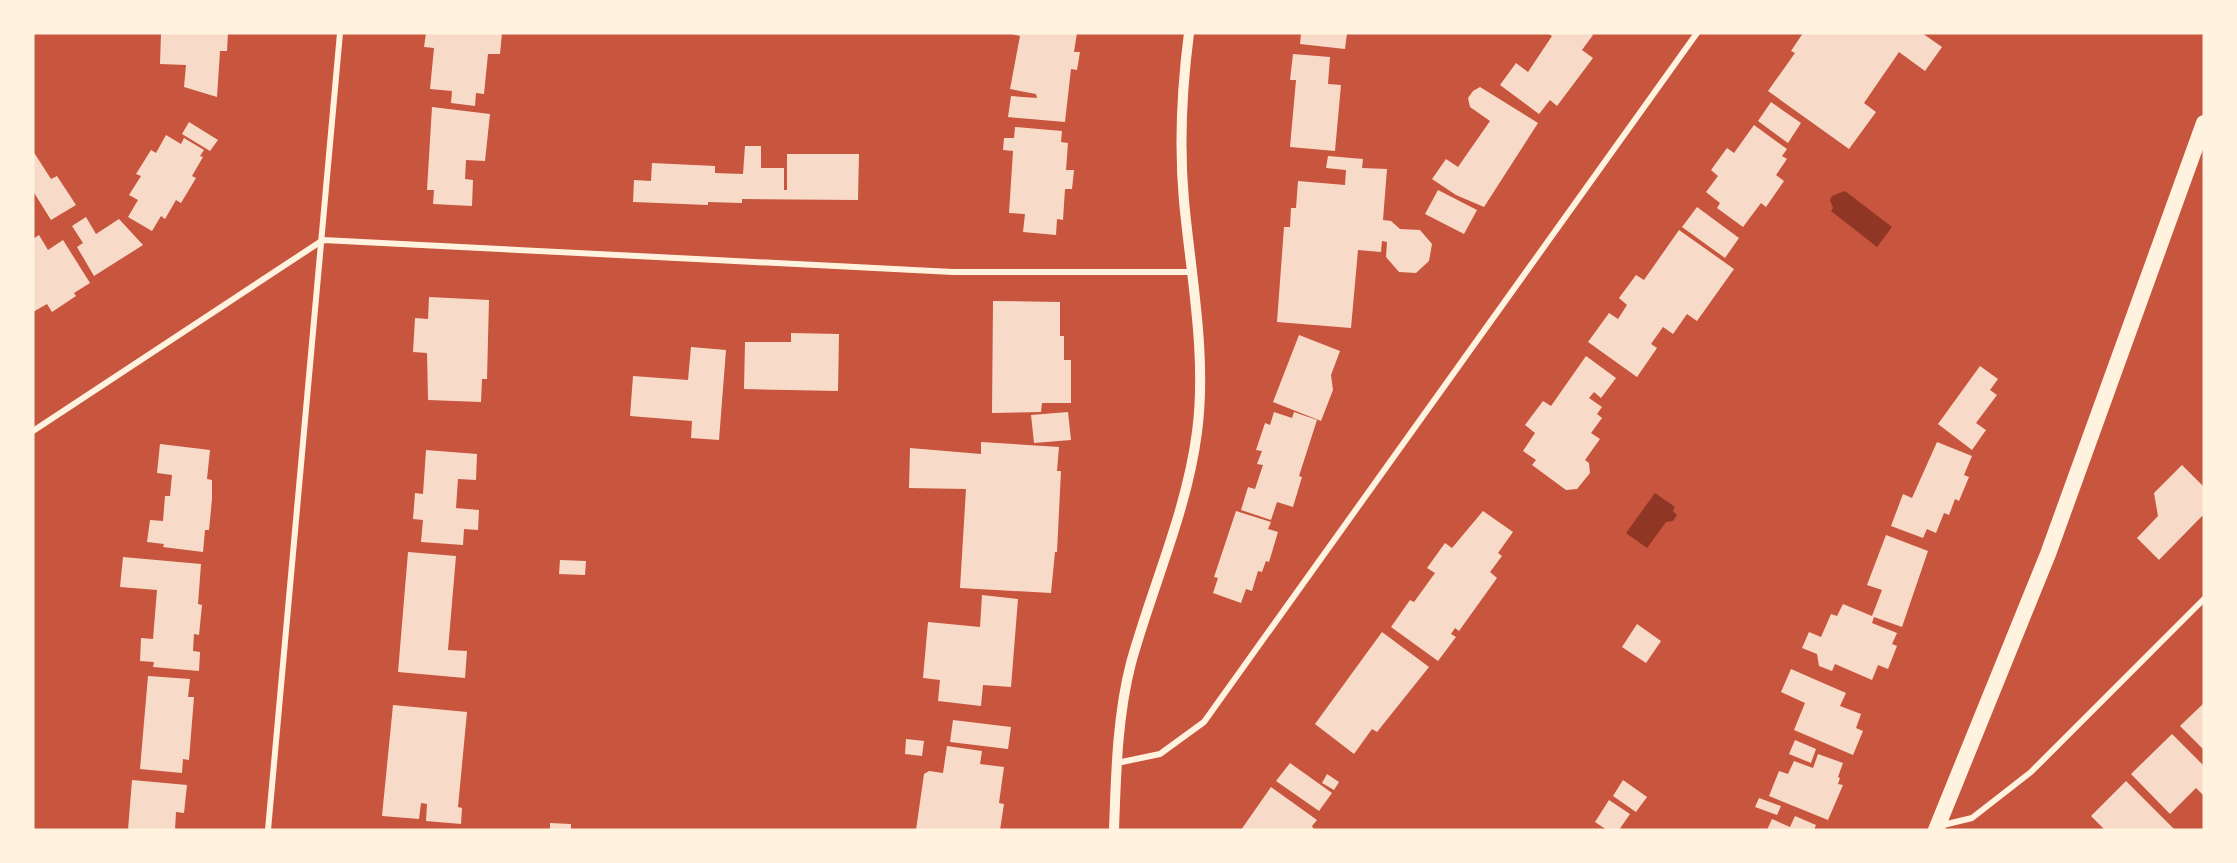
<svg xmlns="http://www.w3.org/2000/svg" width="2237" height="863" viewBox="0 0 2237 863" font-family="Jost,sans-serif">
	<style>
		.water { fill: #8f3625 }
		.building { fill: #f7dbc8 }
		.lines { fill: none; stroke-linecap: round; stroke-linejoin: round }
		.minor { stroke: #fff3e0; stroke-width: 6 }
		.tertiary { stroke: #fff3e0; stroke-width: 10 }
		.trunk { stroke: #fff3e0; stroke-width: 16 }
	</style>
	<rect width="100%" height="100%" fill="#c8553d"/>
	<path class="water" d="M1845,191L1892,227L1877,247L1831,211L1833,208L1830,200L1832,196Z
		M1655,493L1675,507L1673,511L1677,515L1673,521L1666,522L1647,548L1626,533Z"/>
	<path class="building" d="M161,33H228L227,51H220L217,97L184,87L186,65L160,64Z
		M426,33H502L500,54H488L484,94L476,93L475,106L451,103L452,91L430,89L434,48L424,47Z
		M1007,33H1077L1074,52H1080L1077,70L1071,69L1065,122L1008,117L1011,96L1037,98L1036,94L1010,89L1020,36Z
		M1301,33H1347L1345,49L1300,44Z
		M1547,33H1590L1593,35L1582,50L1593,58L1557,106L1550,100L1539,114L1500,85L1516,63L1528,72L1552,36Z
		M1803,33H1922L1942,47L1925,71L1899,52L1864,103L1876,112L1849,149L1768,91L1795,53L1791,51Z
		M1293,54L1330,57L1328,84L1341,85L1335,151L1290,147L1296,80H1290Z
		M1480,87L1538,123L1484,207L1456,195L1432,179L1446,159L1458,167L1490,121L1470,107L1468,98L1473,91Z
		M1771,102L1801,123L1788,143L1758,121Z
		M432,107L490,114L485,161L466,160L465,179L473,180L472,206L433,204L434,190H427Z
		M189,122L218,140L210,151L182,134Z
		M1754,125L1787,149L1782,156L1787,159L1776,175L1784,181L1766,207L1761,203L1743,227L1717,208L1720,203L1706,192L1718,176L1711,170L1727,148L1734,153Z
		M1015,127L1062,131L1061,142L1068,143L1066,170H1074L1072,189H1065L1063,220L1057,219L1056,235L1023,232L1025,214L1009,213L1013,151L1003,150L1004,138H1014Z
		M166,135L181,144L184,138L204,150L200,156L203,157L192,176L196,178L181,203L176,200L165,219L161,216L152,231L128,217L138,200L129,195L141,176L136,174L151,150L156,153Z
		M745,146H761V168H784V190H787V154H859L858,200L742,199V203L708,202V205L633,202L634,180L651,181L652,163L715,166V173L743,174Z
		M33,151L51,179L57,176L76,205L51,220L33,191Z
		M1328,156L1363,159L1362,168L1387,169L1383,220L1391,221L1400,229L1420,230L1432,244L1429,261L1416,273L1399,272L1386,257L1387,242L1382,241L1381,252L1358,250L1351,328L1277,322L1284,227H1290L1291,208H1296L1298,181L1345,185L1346,170L1326,168Z
		M1438,190L1477,210L1464,234L1425,214Z
		M1697,207L1739,238L1725,258L1682,227Z
		M86,217L96,234L119,219L143,245L94,276L77,247L83,243L72,226Z
		M1679,230L1734,269L1697,321L1687,314L1673,334L1663,327L1651,344L1657,348L1637,377L1588,342L1609,313L1618,319L1627,305L1619,298L1636,275L1644,280Z
		M39,235L48,250L63,240L90,283L74,293L76,296L52,312L47,304L33,312V239Z
		M429,297L489,300L487,379H482L481,402L428,400L427,353L413,352L415,318L428,319Z
		M993,301L1060,302V336H1064V360H1071V403H1042L1041,412L992,413Z
		M791,333L839,334L838,391L744,389L745,342H791Z
		M1299,335L1340,351L1331,375L1333,390L1321,421L1273,402Z
		M691,347L726,350L719,440L691,438L692,421L630,416L633,376L688,380Z
		M1586,356L1616,378L1601,398L1594,392L1589,398L1602,407L1597,414L1602,418L1591,433L1600,439L1585,460L1589,463L1590,473L1577,489L1566,490L1532,465L1536,460L1523,451L1535,433L1525,425L1543,401L1551,406Z
		M1980,366L1998,379L1990,390L1997,395L1976,423L1986,430L1972,450L1938,424Z
		M1068,412L1071,440L1034,443L1031,415Z
		M1274,412L1292,418L1294,412L1317,420L1299,476L1302,477L1293,507L1277,502L1271,520L1241,510L1248,487L1255,489L1263,465L1257,464L1262,451L1256,450L1265,423L1270,425Z
		M981,442L1059,447L1057,471H1061L1057,552H1055L1051,593L960,588L966,489L909,488L910,448L981,454Z
		M1937,442L1972,456L1964,475L1969,477L1959,501L1955,499L1949,515L1944,513L1936,533L1927,529L1923,538L1891,526L1903,494L1912,498Z
		M160,444L210,450L207,479L212,480V499L209,530H205L203,552L163,547L164,544L147,542L150,520L163,521L165,496H170L172,475L157,473Z
		M426,450L477,454L476,480L458,479L456,508L479,510L478,530L464,529L463,545L421,542L423,520L413,519L415,493L423,494Z
		M2182,465L2204,487V514L2159,560L2137,538L2158,516L2154,493Z
		M1236,511L1271,522L1268,529L1278,532L1269,562L1266,561L1262,572L1258,571L1252,591L1246,589L1241,603L1213,593L1218,578L1214,577Z
		M1483,511L1513,532L1498,553L1502,556L1490,572L1497,578L1459,631L1455,628L1451,634L1456,637L1438,661L1391,627L1410,600L1414,602L1435,573L1427,568L1445,543L1452,548Z
		M1886,535L1928,551L1902,627L1874,617L1872,623L1897,633L1892,644L1897,646L1888,669L1878,665L1872,680L1835,664L1832,671L1819,666L1817,654L1802,648L1809,632L1821,637L1831,614L1837,616L1843,604L1872,616L1882,590L1867,585Z
		M408,552L456,556L448,650L467,651L465,678L398,672Z
		M123,557L201,564L198,604L202,605L199,635L194,634L193,651L200,652L199,671L153,667L154,662L140,661L141,638L153,639L157,590L120,587Z
		M560,560L586,561L585,575L559,574Z
		M982,595L1018,599L1011,687L983,685L981,706L938,701L940,680L923,678L928,622L980,627Z
		M1637,624L1661,641L1646,663L1622,647Z
		M1382,632L1429,667L1377,732L1372,729L1354,754L1315,724Z
		M1791,669L1846,693L1840,706L1861,714L1856,728L1863,731L1853,755L1794,730L1805,703L1781,692Z
		M148,676L190,679L188,697H194L189,760L183,759L182,773L140,769Z
		M2204,703V750L2180,726Z
		M393,705L467,712L458,807L462,808L461,824L426,821L427,804L421,803L419,819L382,816Z
		M953,720L1011,727L1008,749L950,742Z
		M2172,734L2204,766V796L2196,788L2170,814L2131,774Z
		M906,739L924,741L922,756L905,754Z
		M1795,740L1816,749L1811,763L1789,754Z
		M947,746L982,751L980,764L1004,767L999,803L1004,804L1000,830H916L924,774L929,771L943,773Z
		M1818,754L1843,763L1838,777L1840,778L1838,784L1843,785L1828,820L1769,796L1779,771L1788,774L1794,761L1813,768Z
		M1290,763L1332,793L1319,811L1276,781Z
		M1327,774L1339,782L1334,790L1322,783Z
		M132,780L187,785L184,813L176,812L175,830H128Z
		M1623,780L1647,797L1636,812L1613,796Z
		M2126,781L2175,830H2105L2091,816Z
		M1271,787L1317,820L1312,826L1314,830H1241Z
		M1759,798L1781,806L1777,815L1755,807Z
		M1609,800L1630,814L1619,830H1607L1595,822Z
		M1795,816L1816,825L1814,830H1767L1772,819L1790,827Z
		M550,823L571,824V830H550Z"/>
	<g class="lines">
		<path class="minor" d="M33,431L323,240L953,272H1191
			M1117,763L1160,754L1204,722L1697,33
			M1939,826L1972,818L2031,772L2204,599
			M268,830L340,33"/>
		<path class="tertiary" d="M1114,830C1116,775 1117,717 1131,663C1152,587 1187,511 1197,432C1207,356 1191,276 1184,201C1179,146 1182,87 1189,33"/>
		<path class="trunk" d="M1936,830L2048,554L2204,123"/>
	</g>
	<rect width="2237" height="863" fill="none" stroke="#fff3e0" stroke-width="69"/>
</svg>
